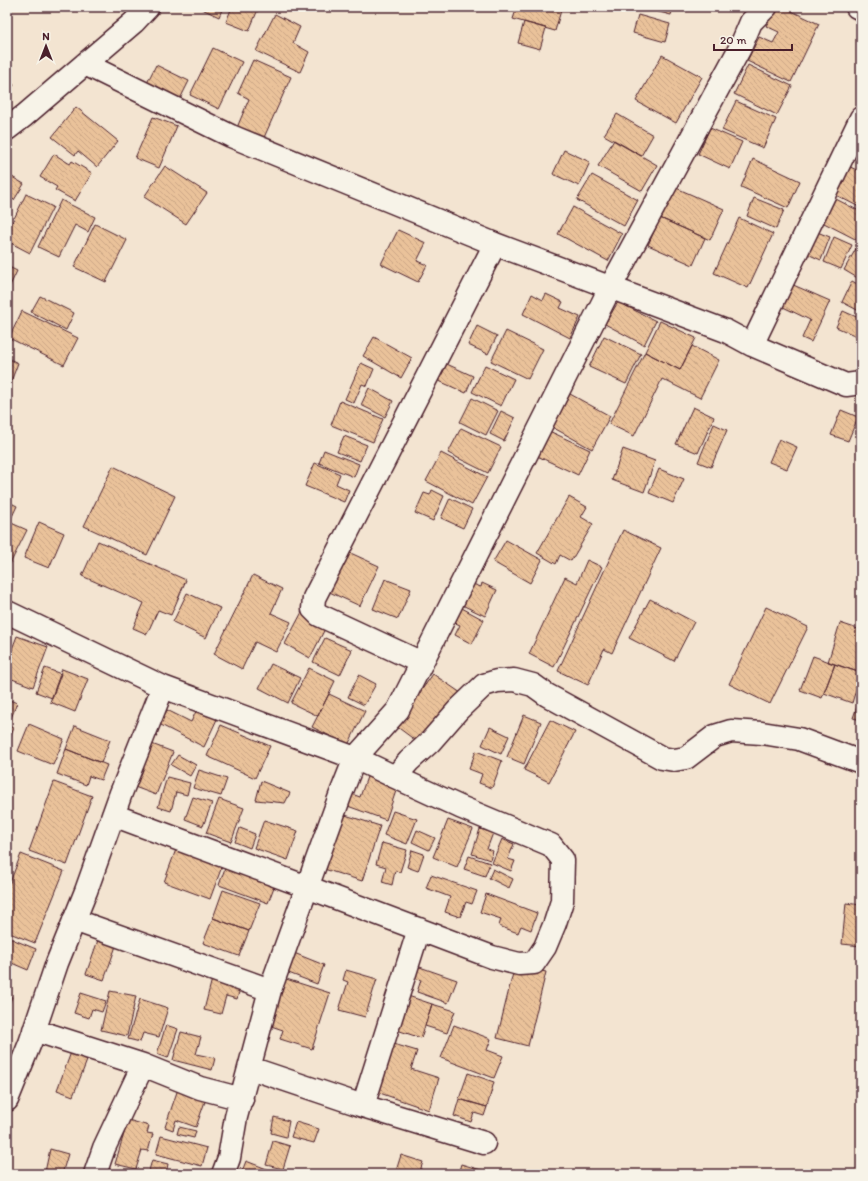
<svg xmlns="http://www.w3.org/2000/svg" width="868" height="1181" viewBox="0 0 868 1181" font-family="Itim,sans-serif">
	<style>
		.building { fill: url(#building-back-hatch); stroke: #4a1f2b }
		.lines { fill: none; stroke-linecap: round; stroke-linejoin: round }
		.minor-casing { stroke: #4a1f2b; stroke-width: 25 }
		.minor { stroke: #f7f3e8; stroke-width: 22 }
	</style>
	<defs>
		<pattern id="building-back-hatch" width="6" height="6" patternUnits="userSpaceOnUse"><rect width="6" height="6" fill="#eac29a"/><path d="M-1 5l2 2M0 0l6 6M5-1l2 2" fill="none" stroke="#caa685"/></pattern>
	</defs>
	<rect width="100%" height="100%" fill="#f3e4d1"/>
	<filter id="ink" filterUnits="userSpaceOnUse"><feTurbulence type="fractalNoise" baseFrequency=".025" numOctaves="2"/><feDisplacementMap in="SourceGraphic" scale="8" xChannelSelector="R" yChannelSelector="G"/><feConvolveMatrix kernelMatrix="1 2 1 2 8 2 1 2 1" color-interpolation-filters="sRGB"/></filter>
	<g filter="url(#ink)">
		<path class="building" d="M198,7H223L219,17Z
			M232,7H259L249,31L226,22Z
			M517,7H562L555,31L513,19Z
			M639,7H673L671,15Z
			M776,7H783L819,24L791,82L747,61L759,37L773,43L779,32L766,26Z
			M275,14L300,27L293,43L309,52L300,72L256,51Z
			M638,15L670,24L665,42L633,33Z
			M524,22L546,28L540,49L518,43Z
			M213,48L242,62L219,109L190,95Z
			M662,55L702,77L676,123L636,101Z
			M253,60L291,77L262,142L236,130L249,99L238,93Z
			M156,65L189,81L180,99L147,83Z
			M748,65L792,86L777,115L734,94Z
			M7,80L14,85L7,93Z
			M736,101L776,119L763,148L722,130Z
			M76,107L118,141L97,167L78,151L75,155L52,137Z
			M617,114L653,135L641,156L604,135Z
			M153,117L177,126L159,168L135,158Z
			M710,128L742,142L730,169L698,154Z
			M614,140L657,165L642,191L598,166Z
			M564,150L590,162L579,186L553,174Z
			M54,154L70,164L72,161L92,173L75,201L55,190L57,187L40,177Z
			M753,159L800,181L788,208L741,187Z
			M846,165L861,172V208L832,193Z
			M165,166L207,193L186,224L144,197Z
			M7,174L24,184L14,200L7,196Z
			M592,175L638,200L624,226L577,200Z
			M674,187L724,209L710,240L660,218Z
			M26,194L53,207L30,253L7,241V233Z
			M754,198L784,210L776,229L747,216Z
			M834,198L861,212V242L822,222Z
			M61,200L95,217L88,232L75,225L59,257L38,247Z
			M573,207L622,234L608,261L558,234Z
			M660,218L705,238L693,265L648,245Z
			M739,218L773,234L748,288L714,273Z
			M95,224L127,240L106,282L74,267Z
			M398,230L426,243L417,261L427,265L418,282L381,264Z
			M812,230L830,237L821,260L803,252Z
			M834,237L852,245L841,269L824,262Z
			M858,245L861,246V280L844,270Z
			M7,266L17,271L7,292Z
			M852,281L861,286V312L842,302Z
			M791,284L830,301L811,342L802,338L810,320L781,306Z
			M532,294L543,300L546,294L563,302L560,308L580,317L570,338L523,314Z
			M40,296L74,313L66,330L31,312Z
			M618,302L656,321L644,345L605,324Z
			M22,311L78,338L64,365L9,338Z
			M843,311L861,319V338L836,327Z
			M660,321L696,338L680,370L645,352Z
			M477,326L497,336L488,354L468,345Z
			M506,331L543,349L528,379L491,361Z
			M604,336L641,354L626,384L589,367Z
			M374,337L412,358L401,378L363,356Z
			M692,346L719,360L700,398L662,379L634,436L609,424L645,352L680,370Z
			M7,358L18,363L7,392Z
			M438,360L473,376L466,393L430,377Z
			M361,363L374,369L367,386L362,384L354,403L345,399Z
			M485,365L514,379L501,406L472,392Z
			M369,388L393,401L385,417L361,405Z
			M570,394L610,416L592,449L552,427Z
			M472,398L498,411L486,435L460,422Z
			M340,401L383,419L373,442L331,425Z
			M693,407L714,417L698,453L676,444Z
			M841,410L858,417L848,441L831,435Z
			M501,411L515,418L504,441L490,434Z
			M714,424L727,430L711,467L698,462Z
			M461,428L501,447L488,473L448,453Z
			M547,430L590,450L578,475L535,455Z
			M344,436L367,445L360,461L337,452Z
			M779,439L797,447L787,469L769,462Z
			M623,449L655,461L644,492L612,480Z
			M324,450L359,464L354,477L319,463Z
			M441,453L487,477L472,505L426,481Z
			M315,463L340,474L336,484L349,490L344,502L305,486Z
			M113,466L175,496L147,555L84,526Z
			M659,469L684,479L673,503L649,493Z
			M432,490L444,496L433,521L415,513L424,493L430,495Z
			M569,497L587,507L581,517L593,524L571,561L560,555L556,564L537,553Z
			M450,498L472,509L463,528L441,518Z
			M7,501L17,506L7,527Z
			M9,522L27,530L7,570V527Z
			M39,522L64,533L49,568L24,558Z
			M623,530L661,548L612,653L604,649L588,685L558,671Z
			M506,540L542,560L530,583L493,562Z
			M98,541L186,580L171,615L158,610L147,634L133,628L144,603L82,576Z
			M344,550L379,566L360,606L325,590Z
			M587,560L602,567L554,667L529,654L565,577L577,583Z
			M253,575L282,589L271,613L291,622L276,652L255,642L242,669L214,654Z
			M385,579L411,589L398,619L373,609Z
			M470,583L481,587L482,583L497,590L485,616L460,604Z
			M187,593L220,608L206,638L173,622Z
			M650,599L694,622L674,661L629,638Z
			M460,607L484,620L472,644L455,635L460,625L453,622Z
			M766,607L808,627L770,704L729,684Z
			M303,610L328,623L310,658L285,644Z
			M840,623L861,630V673L828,662Z
			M17,636L48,647L33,687L7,677V662Z
			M325,638L352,650L340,675L313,662Z
			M813,656L835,664L822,698L800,690Z
			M271,664L300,678L288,703L259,688Z
			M835,664L861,673L852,703L824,693Z
			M45,668L61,674L52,698L36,692Z
			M309,668L335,681L318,716L291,703Z
			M62,669L88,679L75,712L50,702Z
			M433,674L461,693L423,746L396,726Z
			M359,675L376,684L364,705L348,697Z
			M329,694L365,711L348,745L312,727Z
			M861,695V720L853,718Z
			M7,699L17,703L8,726L14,728L8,743H7Z
			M198,707L218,717L204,747L159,724L167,710L191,722Z
			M524,715L541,722L524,764L507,757Z
			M550,720L575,732L549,782L524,770Z
			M29,724L64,739L53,765L18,751Z
			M221,725L270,746L255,778L207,756Z
			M75,726L110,740L101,763L66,749Z
			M490,727L509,736L501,754L482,745Z
			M149,743L173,752L156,795L132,786Z
			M66,749L107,765L101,780L89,776L86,785L57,774Z
			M476,751L502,761L492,788L479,783L482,774L469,769Z
			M178,755L196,765L190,776L171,765Z
			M199,770L227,779L221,796L193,788Z
			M368,774L398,785L386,820L345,805L349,793L360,797Z
			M167,777L190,783L187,795L176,792L171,811L158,807Z
			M261,781L290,793L285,803L256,800Z
			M54,782L92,796L67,865L29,851Z
			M193,797L212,803L203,826L185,819Z
			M219,799L244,808L231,842L206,833Z
			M393,811L417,819L407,844L384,835Z
			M342,814L380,826L362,881L324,869Z
			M264,820L298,831L288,860L254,848Z
			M448,820L473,829L457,867L433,857Z
			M240,828L255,834L250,848L235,842Z
			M480,829L493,833L487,849L493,851L490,860L472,854Z
			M417,830L435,838L429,850L412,842Z
			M502,839L514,844L508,859L515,861L511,871L492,863Z
			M382,843L407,850L400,872L395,871L392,885L382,882L386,867L376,864Z
			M178,844L224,861L210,899L164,882Z
			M412,850L424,854L418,871L407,867Z
			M21,854L64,871L35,943L7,932V890Z
			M469,856L490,863L485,876L464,869Z
			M228,860L277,879L268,903L219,885Z
			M493,869L513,879L509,888L489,878Z
			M431,875L477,891L472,904L466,902L460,917L445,912L450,897L426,888Z
			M223,890L260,903L249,931L213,918Z
			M486,894L537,913L531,930L521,926L518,933L499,926L501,919L480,912Z
			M846,903L861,905V946L842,944Z
			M213,918L249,931L239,956L203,943Z
			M7,937L36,949L28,970L7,961Z
			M98,940L116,946L104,980L86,974Z
			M294,953L324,965L317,984L286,972Z
			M414,965L457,980L448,1003L417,992L421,980L410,977Z
			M515,965L546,972L528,1046L497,1038Z
			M346,970L377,979L365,1017L339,1010L348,982L343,980Z
			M213,975L242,982L237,999L226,996L221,1014L204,1010Z
			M280,977L330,993L312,1049L280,1039L283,1030L265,1024Z
			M110,991L136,996L127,1036L101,1030Z
			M81,993L106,1001L102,1012L92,1009L89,1018L74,1013Z
			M7,995L12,997L7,1009Z
			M405,995L432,1004L421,1038L394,1029Z
			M140,999L168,1008L159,1037L143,1033L140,1042L128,1039Z
			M432,1004L455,1011L447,1033L425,1026Z
			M166,1025L178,1029L168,1058L157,1054Z
			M454,1025L491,1039L487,1050L503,1056L494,1078L441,1058Z
			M181,1032L201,1037L196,1054L215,1058L212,1070L173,1060Z
			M387,1042L417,1051L411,1069L439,1078L429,1110L371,1090Z
			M73,1047L90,1053L73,1096L57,1090Z
			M468,1073L494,1082L487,1107L459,1099Z
			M180,1083L208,1093L196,1127L176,1120L173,1130L165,1127Z
			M459,1099L487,1107L484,1116L474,1113L471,1122L454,1116Z
			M274,1117L289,1121L286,1137L271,1133Z
			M128,1120L149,1126L147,1133L153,1134L148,1151L142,1150L136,1169L115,1164Z
			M296,1122L319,1129L314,1143L291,1137Z
			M179,1127L196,1131L194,1138L177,1134Z
			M161,1136L207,1148L202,1166L156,1154Z
			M273,1141L290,1146L283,1169L266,1165Z
			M50,1149L68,1154L62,1174H53L45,1172Z
			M401,1155L423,1162L419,1174H404L396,1171Z
			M152,1160L168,1164L166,1174H148Z
			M246,1161L272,1171L270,1174H241Z
			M461,1164L491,1173V1174H458Z
			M174,1170L189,1174H173Z
			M107,1171L118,1174H106Z"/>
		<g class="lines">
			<defs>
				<path id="minor" d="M857,7L861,9
					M85,64L231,136L495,244L726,331L752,345L846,385L861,383
					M7,129L24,116L134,22L148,7
					M752,345L861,118
					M7,612L163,687L355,758L395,777L409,761L430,742L458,710L484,685L497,681L514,680L533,685L547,695L662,758L674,760L686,758L715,736L731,731L762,733L799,739L861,762
					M422,663L319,615L313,609L314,598L495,244
					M113,815L307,887L492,957L519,964L534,963L545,947L555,923L562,901L563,860L551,845L460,807L395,777
					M74,920L270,990
					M34,1030L143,1065
					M250,1068L363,1106L484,1143
					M7,1100L30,1043L57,963L86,891L121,793L163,687
					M363,1106L419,929
					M95,1174L104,1148L143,1065L200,1088L242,1099
					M223,1174L229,1158L236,1117L270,990L340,796L355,758L398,710L610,288L740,48L751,22L766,7"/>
			</defs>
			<use href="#minor" class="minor-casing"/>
			<use href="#minor" class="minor"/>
		</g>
	</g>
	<rect width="868" height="1181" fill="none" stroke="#f7f3e8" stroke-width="24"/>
	<rect x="12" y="12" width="844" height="1157" fill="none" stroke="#4a1f2b" stroke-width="1.5" filter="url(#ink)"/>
	<g transform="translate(46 46)" stroke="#f7f3e8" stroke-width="3" paint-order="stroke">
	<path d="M0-3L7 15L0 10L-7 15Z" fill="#4a1f2b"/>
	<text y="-6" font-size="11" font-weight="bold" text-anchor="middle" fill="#4a1f2b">N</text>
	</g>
	<path d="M714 44v6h78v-6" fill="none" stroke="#4a1f2b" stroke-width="2"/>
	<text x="720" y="44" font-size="12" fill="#4a1f2b" stroke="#f7f3e8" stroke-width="3" paint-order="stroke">20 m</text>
</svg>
